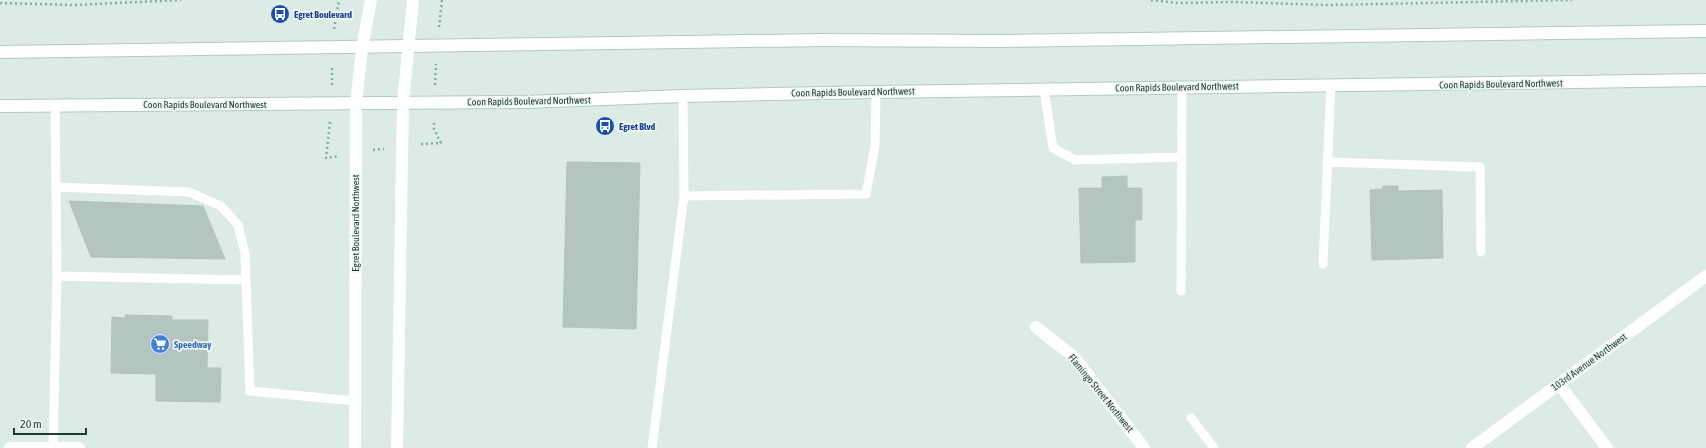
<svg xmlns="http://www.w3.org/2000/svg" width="1706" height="448" viewBox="0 0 1706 448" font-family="'Asap Condensed',sans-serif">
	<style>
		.building { fill: #b3c5be; stroke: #b0c4bc }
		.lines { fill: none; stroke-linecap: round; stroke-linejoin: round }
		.secondary-casing { stroke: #b0cbc1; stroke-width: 14 }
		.path { stroke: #7bb0a0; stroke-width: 2.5; stroke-dasharray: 2 3; stroke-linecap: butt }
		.service { stroke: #fff; stroke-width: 9 }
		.minor { stroke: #fff; stroke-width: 12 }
		.tertiary { stroke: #fff; stroke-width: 12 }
		.secondary { stroke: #fff; stroke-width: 12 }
		.labels { text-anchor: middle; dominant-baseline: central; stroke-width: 3.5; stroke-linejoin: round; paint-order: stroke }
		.transit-label { font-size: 10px; font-weight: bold; fill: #164399; stroke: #eef7f3; text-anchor: start }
		.street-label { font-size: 10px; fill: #1e3b33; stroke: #eef7f3 }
		.shop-label { font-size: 10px; font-weight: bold; fill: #366cbe; stroke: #eef7f3; text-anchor: start }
	</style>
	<rect width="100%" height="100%" fill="#ddebe5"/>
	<path class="building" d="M567,162L640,163L636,329L563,327Z
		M1127,176V188H1142V220H1135V262L1081,263L1079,188H1102V177Z
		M1383,186H1398V191L1442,190L1443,258L1372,260L1370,190L1383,189Z
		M69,201L203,206L225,259L91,257Z
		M125,315L172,316V320H208L207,368H221L220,402L156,401V374L111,373L112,317L126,318Z"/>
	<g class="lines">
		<defs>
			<path id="secondary" d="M0,52L617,43L824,40L997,41L1706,31
				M0,106L525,102L683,96L876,92L1706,80"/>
		</defs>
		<use href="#secondary" class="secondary-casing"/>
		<path class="path" d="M1151,0L1178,3L1234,2L1328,5L1572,0
			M0,3L74,5L181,0
			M439,27L442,0
			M334,29L339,0
			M332,85V66
			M435,85L436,64
			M330,122L326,158L339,156
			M421,144L441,143L434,129V120
			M373,150L384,149"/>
		<path class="service" d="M1044,89L1053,148L1075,160L1182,157
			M55,105L57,276L246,280L250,391L355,401
			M1327,162L1480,167L1481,252
			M56,187L189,192L221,206L238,225L245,253L246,280
			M684,196L866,194L875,146L876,92
			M1323,264L1331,85
			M1181,291L1182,87
			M1191,418L1214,448
			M53,447L57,276
			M652,448L684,196L683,96"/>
		<path class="minor" d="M1036,327L1074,357L1144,448
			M1559,384L1607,448
			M10,448H79
			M1472,448L1706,276"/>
		<path class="tertiary" d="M355,448L356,104L362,48L371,0
			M397,448L403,103L413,0"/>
		<use href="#secondary" class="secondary"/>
	</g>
	<defs>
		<symbol id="bus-disc" viewBox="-11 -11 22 22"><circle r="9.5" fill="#1a4fb4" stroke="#eef7f3"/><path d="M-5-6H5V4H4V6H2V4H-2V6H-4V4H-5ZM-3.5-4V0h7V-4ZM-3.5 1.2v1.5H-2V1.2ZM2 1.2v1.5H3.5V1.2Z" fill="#fff"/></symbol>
		<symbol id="supermarket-disc" viewBox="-11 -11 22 22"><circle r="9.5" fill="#3f7fe0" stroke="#eef7f3"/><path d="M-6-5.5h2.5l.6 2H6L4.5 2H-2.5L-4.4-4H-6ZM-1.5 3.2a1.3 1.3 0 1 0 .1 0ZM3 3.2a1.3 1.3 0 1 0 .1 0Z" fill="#fff"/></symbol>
	</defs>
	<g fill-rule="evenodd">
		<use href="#bus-disc" x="269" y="3" width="22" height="22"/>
		<use href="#bus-disc" x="594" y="115" width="22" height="22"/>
		<use href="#supermarket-disc" x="149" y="333" width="22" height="22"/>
	</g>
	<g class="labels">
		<g class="transit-label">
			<text x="294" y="14">Egret Boulevard</text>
			<text x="619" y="126">Egret Blvd</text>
		</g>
		<g class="street-label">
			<text transform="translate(1501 84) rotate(-1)">Coon Rapids Boulevard Northwest</text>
			<text transform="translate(1177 87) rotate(-1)">Coon Rapids Boulevard Northwest</text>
			<text transform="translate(853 92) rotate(-1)">Coon Rapids Boulevard Northwest</text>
			<text transform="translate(529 101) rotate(-1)">Coon Rapids Boulevard Northwest</text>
			<text x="205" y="104">Coon Rapids Boulevard Northwest</text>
			<text transform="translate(355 223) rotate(-90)">Egret Boulevard Northwest</text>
			<text transform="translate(1589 362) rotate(-36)">103rd Avenue Northwest</text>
			<text transform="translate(1101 393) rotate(51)">Flamingo Street Northwest</text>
		</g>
		<g class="shop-label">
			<text x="174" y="344">Speedway</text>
		</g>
	</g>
	<path d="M14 428v6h72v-6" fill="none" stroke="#1e3b33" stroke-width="2"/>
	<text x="20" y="428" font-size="12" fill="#1e3b33" stroke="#eef7f3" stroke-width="3" paint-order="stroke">20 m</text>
</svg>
